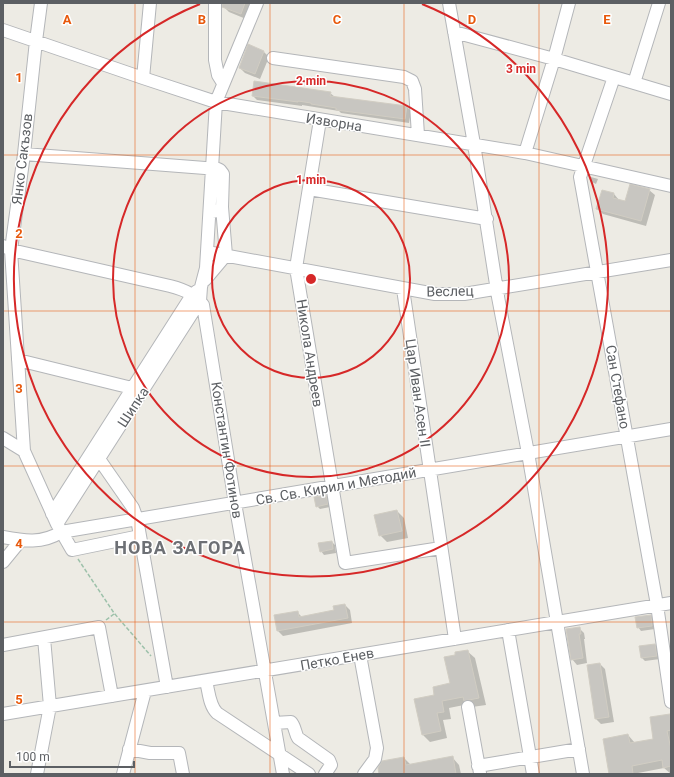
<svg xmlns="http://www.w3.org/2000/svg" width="674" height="777" viewBox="0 0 674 777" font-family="Roboto,sans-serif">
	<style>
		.shadow { fill: #0003 }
		.building { fill: #c8c6c1; stroke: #d1cdc3 }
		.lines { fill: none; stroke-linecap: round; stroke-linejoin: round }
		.minor-casing { stroke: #b4b6b9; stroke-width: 14 }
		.path { stroke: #9dc1aa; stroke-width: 1.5; stroke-dasharray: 4 2; stroke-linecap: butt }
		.minor { stroke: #fff; stroke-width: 12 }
		.grid { fill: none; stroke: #e8590c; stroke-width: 1; stroke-opacity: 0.55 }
		.ring { fill: none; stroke: #d62828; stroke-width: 2 }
		.labels { text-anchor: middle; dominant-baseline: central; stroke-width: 3; stroke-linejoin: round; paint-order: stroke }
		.street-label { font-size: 14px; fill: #5c5f63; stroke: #fff }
		.district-label { font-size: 18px; font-weight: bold; letter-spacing: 1px; fill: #6d7075; stroke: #fff }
		.grid-label { font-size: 13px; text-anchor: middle; font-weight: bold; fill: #e8590c; stroke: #fff; stroke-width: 3; stroke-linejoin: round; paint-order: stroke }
		.centre { fill: #d62828; stroke: #fff; stroke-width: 2 }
		.ring-label { font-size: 12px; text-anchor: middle; font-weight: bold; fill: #d62828; stroke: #fff; stroke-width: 3; stroke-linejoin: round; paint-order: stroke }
	</style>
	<rect width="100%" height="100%" fill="#edebe4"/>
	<path class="shadow" d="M224,3H252L246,19L229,12L224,7Z
		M249,46L264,52L269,57L260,79L245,73L240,68Z
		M330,93L335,97L407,107L411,111L409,123L341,113L339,111L302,105V106L257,100L253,96Z
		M591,177L598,179L596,184L590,181Z
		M649,190L655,195L646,226L603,214L598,209L603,191L614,194L619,200L626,202Z
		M326,496L329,499L330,507L320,509L317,506Z
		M397,511L404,518L408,538L387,542L380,535Z
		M332,542L335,545L336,553L324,555L321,551Z
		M345,605L350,610L352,623L283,636L278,631L297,612L302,617L335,611Z
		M651,616L654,619L655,629L641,631L638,627Z
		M579,628L584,633L585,639H584L587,663L577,665L572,659Z
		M655,645L658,648L660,659L645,661L642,658Z
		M467,651L475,658L486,705L472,707L469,704L449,708L451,719L443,720L447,738L430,742L423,735L435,695L451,684L456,656Z
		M600,664L605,669L614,722L601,724L596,719L588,666Z
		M669,715L671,717V774L664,768L638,773V774H610L628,735L635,743L655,740Z
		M452,757L459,765L461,774H380L404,758L411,765Z"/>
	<path class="building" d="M222,3H245L241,14L222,7Z
		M248,44L264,51L255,74L239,68Z
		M254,81L331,92L330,96L407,106L405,119L336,110V108L311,104V103L298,101V102L252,96Z
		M630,184L650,189L641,221L596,209L602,190L614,193L613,198L625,201Z
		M326,495L328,504L316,507L314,497Z
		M397,510L402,531L379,536L374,515Z
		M332,541L333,549L320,552L318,543Z
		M345,604L348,618L277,631L274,615L298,611L299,617L334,610L333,606Z
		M651,615L652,626L637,628L635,617Z
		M580,627L581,634H579L583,658L571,660L566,629Z
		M655,644L657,656L641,658L639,646Z
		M468,650L479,698L464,701L463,697L442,701L444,712L437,713L441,731L422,735L414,699L434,695L433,687L450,683L444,657L455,655V652Z
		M600,663L609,717L595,719L587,665Z
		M670,714L671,730L667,731L671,749V766L663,768L662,760L632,766L633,774H609L603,739L628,734L630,743L653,739L650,717Z
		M453,756L456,774H379L378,768L382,761L404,757L406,765Z"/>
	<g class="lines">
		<defs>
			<path id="minor" d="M41,3L36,41L24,154L11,250L24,451L57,524L72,550L140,536
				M215,3V60L218,75L223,83
				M449,3L474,144L498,297L528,453L583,774
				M3,30L143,78L216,102L525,153L671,186
				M454,32L554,59L671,94
				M273,58L404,77L412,81L415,89L418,135
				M614,77L580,177L657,605L671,702
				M143,78L150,3
				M634,83L659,3
				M320,120L296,268L345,563L441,548
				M525,153L554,59L569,3
				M24,154L218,169L220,170L223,174L222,207L218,211L210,212
				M309,189L487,219
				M3,246L11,250L170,286C182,289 196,294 203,305L235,503L283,774
				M207,252L435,294H464L671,260
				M205,280L226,255L222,207
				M403,289L455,639
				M18,360L132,388
				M3,438L24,451
				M99,459L133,508L137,519L167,687
				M52,514L192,295L197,291
				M57,524L200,301L201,287L206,268L216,102L257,3
				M3,537C24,541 42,544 61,532L671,429
				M3,562L21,540
				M508,630L533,774
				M3,645L99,627L112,696
				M360,655L377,748L375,759L364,774
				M206,681C209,692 209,705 217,713L309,774
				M468,707L480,773
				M3,714L671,603
				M274,723L291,722C295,726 295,733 298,738L329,760L331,765L325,774
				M129,749L150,753H179L183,774
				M478,766L579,749
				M37,774L50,706L44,638
				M123,774L145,691"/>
		</defs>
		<use href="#minor" class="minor-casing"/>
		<path class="path" d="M78,559L114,613L151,656
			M106,620L114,614"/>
		<use href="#minor" class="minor"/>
	</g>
	<path class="grid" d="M135,3V774M270,3V774M404,3V774M539,3V774M3,155H671M3,311H671M3,466H671M3,622H671"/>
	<g class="ring">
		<circle cx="311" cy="279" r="99"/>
		<circle cx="311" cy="279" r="198"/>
		<path d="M422 4A297 297 0 1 1 200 4"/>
	</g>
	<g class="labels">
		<g class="street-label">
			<text transform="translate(334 122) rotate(9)">Изворна</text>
			<text transform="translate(22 159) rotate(-83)">Янко Сакъзов</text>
			<text transform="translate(450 291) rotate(-1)">Веслец</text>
			<text transform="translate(310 353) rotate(81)">Никола Андреев</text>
			<text transform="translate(618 387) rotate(80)">Сан Стефано</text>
			<text transform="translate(418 393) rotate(82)">Цар Иван Асен II</text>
			<text transform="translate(133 407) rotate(-57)">Шипка</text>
			<text transform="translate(227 450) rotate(81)">Константин Фотинов</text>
			<text transform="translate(336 486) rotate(-10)">Св. Св. Кирил и Методий</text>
			<text transform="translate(337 659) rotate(-10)">Петко Енев</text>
		</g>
		<g class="district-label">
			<text x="180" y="547">НОВА ЗАГОРА</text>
		</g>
	</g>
	<g class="grid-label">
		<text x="67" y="24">A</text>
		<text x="202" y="24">B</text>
		<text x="337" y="24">C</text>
		<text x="472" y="24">D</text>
		<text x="607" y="24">E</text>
		<text x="19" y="82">1</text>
		<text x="19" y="238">2</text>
		<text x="19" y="393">3</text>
		<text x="19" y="548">4</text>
		<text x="19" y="704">5</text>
	</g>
	<circle cx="311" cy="279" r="6" class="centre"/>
	<g class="ring-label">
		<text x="521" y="73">3 min</text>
		<text x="311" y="85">2 min</text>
		<text x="311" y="184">1 min</text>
	</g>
	<rect width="674" height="777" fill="none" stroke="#5c5f63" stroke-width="8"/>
	<path d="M10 761v6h124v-6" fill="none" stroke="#5c5f63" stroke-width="2"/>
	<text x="16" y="761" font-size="12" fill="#5c5f63" stroke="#ffffff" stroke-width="3" paint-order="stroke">100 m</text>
</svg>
